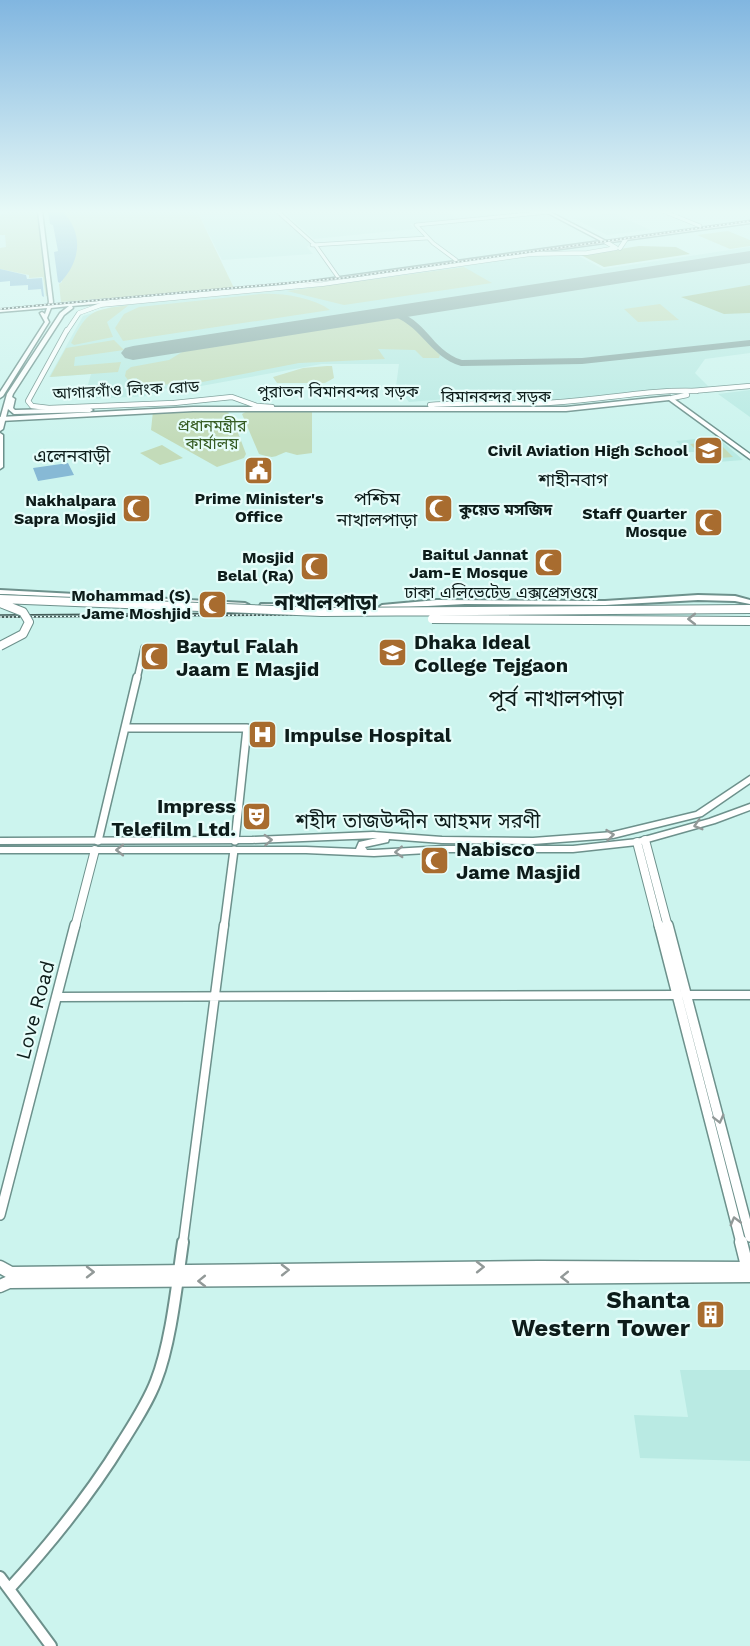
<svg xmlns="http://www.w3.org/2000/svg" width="750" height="1646" viewBox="0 0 750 1646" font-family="'Work Sans','Noto Sans Bengali',sans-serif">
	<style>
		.built { fill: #b9eae3 }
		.green { fill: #c3dbb9 }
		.forest { fill: #a9c69c }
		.water { fill: #87b9d5 }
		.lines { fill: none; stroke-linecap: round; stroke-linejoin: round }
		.taxiway { fill: #89a8a4; fill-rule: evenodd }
		.runway { fill: #89a8a4; fill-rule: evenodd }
		.tertiary-far4-casing { stroke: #6d918c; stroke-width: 4.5 }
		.tertiary-far3-casing { stroke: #6d918c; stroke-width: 8 }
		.tertiary-far2-casing { stroke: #6d918c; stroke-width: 10 }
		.tertiary-far1-casing { stroke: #6d918c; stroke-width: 11 }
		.tertiary-casing { stroke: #6d918c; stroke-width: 14 }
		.secondary-far4-casing { stroke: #6d918c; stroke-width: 5 }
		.secondary-far3-casing { stroke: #6d918c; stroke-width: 6 }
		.secondary-far2-casing { stroke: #6d918c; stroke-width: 10 }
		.secondary-far1-casing { stroke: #6d918c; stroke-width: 12 }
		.secondary-casing { stroke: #6d918c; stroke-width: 15 }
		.primary-casing { stroke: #6d918c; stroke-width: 3 }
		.trunk-casing { stroke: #6d918c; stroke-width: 3 }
		.motorway-casing { stroke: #6d918c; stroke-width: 4 }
		.tertiary-far4 { stroke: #fff; stroke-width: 3 }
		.tertiary-far3 { stroke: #fff; stroke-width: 5 }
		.tertiary-far2 { stroke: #fff; stroke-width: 7 }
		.tertiary-far1 { stroke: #fff; stroke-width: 8 }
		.tertiary { stroke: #fff; stroke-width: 10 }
		.secondary-far4 { stroke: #fff; stroke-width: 4 }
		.secondary-far3 { stroke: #fff; stroke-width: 4.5 }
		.secondary-far2 { stroke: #fff; stroke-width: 8 }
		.secondary-far1 { stroke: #fff; stroke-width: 9 }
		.secondary { stroke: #fff; stroke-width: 12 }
		.primary { fill: #fff; fill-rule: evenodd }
		.trunk { fill: #fff; fill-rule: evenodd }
		.motorway { fill: #fff; fill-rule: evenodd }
		.tram { stroke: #465d5a; stroke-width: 1.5 }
		.rail-casing { stroke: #465d5a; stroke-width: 2 }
		.rail { stroke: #e6fdfa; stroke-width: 1.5; stroke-dasharray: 2; stroke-linecap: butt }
		.motorway-bridge-casing { stroke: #6d918c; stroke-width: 10; stroke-linecap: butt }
		.motorway-bridge { stroke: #fff; stroke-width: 8 }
		.oneway { stroke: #929998 }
		.labels { text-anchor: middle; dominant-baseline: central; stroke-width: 4.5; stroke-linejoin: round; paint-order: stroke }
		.far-street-label { font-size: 16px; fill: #0d1c1a; stroke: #e6fdfa }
		.far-park-label { font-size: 16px; fill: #365c23; stroke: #e6fdfa }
		.far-poi-label { font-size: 16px; font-weight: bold; fill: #0d1c1a; stroke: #e6fdfa; text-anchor: end }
		.far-quarter-label { font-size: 18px; fill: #0d1c1a; stroke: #e6fdfa }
		.poi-label { font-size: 20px; font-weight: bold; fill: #0d1c1a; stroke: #e6fdfa; text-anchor: start }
		.street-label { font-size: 20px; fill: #0d1c1a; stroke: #e6fdfa }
		.far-district-label { font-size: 22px; font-weight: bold; fill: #0d1c1a; stroke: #e6fdfa }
		.quarter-label { font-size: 22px; fill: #0d1c1a; stroke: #e6fdfa }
		.near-poi-label { font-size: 24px; font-weight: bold; fill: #0d1c1a; stroke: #e6fdfa; text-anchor: end }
	</style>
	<rect width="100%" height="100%" fill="#ccf4ee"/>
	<path class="built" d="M197,211H274L310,244L307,247L313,254L222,260Z
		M283,211H447L459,220L410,224L414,229L314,239Z
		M614,213L650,230L607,235L573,218Z
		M750,247V353L705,359L695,373L710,388L684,390L668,388L662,391L542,402H502L485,396L409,402L396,386L399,364H322L190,388L154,389L152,396L84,399L91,374L49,377L83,316L116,306L328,286L532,256L577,255L603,269Z
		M750,390V417L718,394Z
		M717,437L743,460L705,463L694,452H688L676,441Z
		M680,1370H750V1461L640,1458L634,1415L688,1417Z"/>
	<path class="green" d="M14,211H39L48,296H46L43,277L29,278V275L0,269V248L6,247L5,235H0V215Z
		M62,211H197L234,288L61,302L59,284L62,282Z
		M728,231L750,240V246L730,249L697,235Z
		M464,267L492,283L344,305L287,291Z
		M260,294C282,293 312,297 330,310L123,341L115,328L124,314L139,307Z
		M660,304L679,320L638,322L624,309Z
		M129,305L107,322L113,337L74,345L71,343C88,310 92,310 129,305Z
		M394,317L404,318L440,355L439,358H423L415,350L378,349L385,359L299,363L187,385L147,384L137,381V378L128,380L125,376L126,371L131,367L169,360L187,349Z
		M114,340L124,350L75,357L74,366L121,362L118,372L50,377L66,348Z
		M327,366H332L334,378L325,383H277L273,377L303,368Z
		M251,409L312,410V453L297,455L286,452C273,457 275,459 259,454L242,414Z
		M227,410L234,422L246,454L244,458L217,467L151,430L153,411Z
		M717,441L733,457L705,459L690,444Z
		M162,445L183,458L160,465L140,453Z"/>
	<path class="forest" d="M639,246L676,247L690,254L604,267L581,255Z
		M750,285V313L724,314L681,297Z"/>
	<path class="water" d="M48,211H62C84,233 81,261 60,283L58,282L54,252L58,251L53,225L50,224Z
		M0,269L26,275L27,279L42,278L44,297L42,296L41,289L28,290V285L10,286V281L0,282Z
		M68,463L74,475L38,481L33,468Z"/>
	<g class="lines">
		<path class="taxiway" d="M391,310C428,318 430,350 462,360L582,358L750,340V346L582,364L461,366C429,357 420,322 388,315L387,313Z"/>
		<path class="runway" d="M750,251V263L133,360L125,358L121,353L125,348L133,346Z"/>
		<defs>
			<path id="tertiary-far4" d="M277,211L316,246L340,280
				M663,211L700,226
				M312,245L427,238
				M456,260L433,243L416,225L549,212"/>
			<path id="tertiary-far3" d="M137,679L144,648"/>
			<path id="tertiary-far2" d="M125,728H247L235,841
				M98,841L137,677
				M224,927L234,850"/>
			<path id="tertiary-far1" d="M686,995H750
				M58,997L678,995
				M183,1243L224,925"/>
			<path id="tertiary" d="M0,1577L51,1646
				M9,1589C52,1542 90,1495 123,1441C135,1422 148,1402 156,1381C171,1343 177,1283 183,1242"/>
			<path id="secondary-far4" d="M620,248L626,239
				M67,331L79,313L101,305L323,284L531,254L587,253L616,248L606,242"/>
			<path id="secondary-far3" d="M67,330L28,401L32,406L49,408L174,403L232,397L257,406L272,407
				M692,391L750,386
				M672,398L687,395
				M430,405C469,402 507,404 545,403C596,401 647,389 697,391"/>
			<path id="secondary-far2" d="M645,840L668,927
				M637,842L659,927
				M75,927L95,850"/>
			<path id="secondary-far1" d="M659,925L741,1243
				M668,925L750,1237
				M0,1215L75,925"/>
			<path id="secondary" d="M741,1242L748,1270
				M0,1267L11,1273L539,1267L750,1268
				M0,1286L9,1282L750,1276"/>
			<path id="primary" d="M38,211H42L53,302L52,305L283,285L601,241L544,211H548L606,241L750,221V223L283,287L72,306L73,308L64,315L13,394L12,397L15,399L13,408L15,410L90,408L93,410L90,412L14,414L8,409L3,429L0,431V419L7,394L60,313L69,306L51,308L47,318L49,322L3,396L0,398V392L45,322L40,313L42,312L45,314L47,308L0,312V310L48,305L49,302Z
				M0,433L3,435V467L0,469Z
				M750,776V783L702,816L613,838L533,844L442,843L389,839L388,842L365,847L367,850H374L445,846H573L637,839L709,819L750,804V810L715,823L637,845L573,852H445L374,856L306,853H0V847H306L356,849L359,842L377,838L252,843L0,844V838L252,837L373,832L442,837L533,838L613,832L696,812Z"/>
			<path id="trunk" d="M670,396L750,454V459L669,400L566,411H193L0,421V417L193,407H566Z"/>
			<path id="motorway" d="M0,590L245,603L249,605L245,607L0,594Z
				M698,595L735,596L750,600V604L735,601L698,600L605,605L465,604L409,607L382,611L378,608L382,605L437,600L605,601Z
				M261,604L365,605L369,608L365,611L264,608L260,606Z"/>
		</defs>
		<use href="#tertiary-far4" class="tertiary-far4-casing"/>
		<use href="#tertiary-far3" class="tertiary-far3-casing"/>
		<use href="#tertiary-far2" class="tertiary-far2-casing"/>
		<use href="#tertiary-far1" class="tertiary-far1-casing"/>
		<use href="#tertiary" class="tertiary-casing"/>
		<use href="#secondary-far4" class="secondary-far4-casing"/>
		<use href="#secondary-far3" class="secondary-far3-casing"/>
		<use href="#secondary-far2" class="secondary-far2-casing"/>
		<use href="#secondary-far1" class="secondary-far1-casing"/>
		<use href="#secondary" class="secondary-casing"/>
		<use href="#primary" class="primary-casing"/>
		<use href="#trunk" class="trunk-casing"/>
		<use href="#motorway" class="motorway-casing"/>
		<use href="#tertiary-far4" class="tertiary-far4"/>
		<use href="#tertiary-far3" class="tertiary-far3"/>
		<use href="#tertiary-far2" class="tertiary-far2"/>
		<use href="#tertiary-far1" class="tertiary-far1"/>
		<use href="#tertiary" class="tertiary"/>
		<use href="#secondary-far4" class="secondary-far4"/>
		<use href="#secondary-far3" class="secondary-far3"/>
		<use href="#secondary-far2" class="secondary-far2"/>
		<use href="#secondary-far1" class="secondary-far1"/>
		<use href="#secondary" class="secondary"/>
		<use href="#primary" class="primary"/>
		<use href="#trunk" class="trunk"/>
		<use href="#motorway" class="motorway"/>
		<path class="tram" d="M0,615L750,609"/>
		<defs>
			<path id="rail" d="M0,309L343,278L750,221
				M0,617L750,611"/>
		</defs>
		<use href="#rail" class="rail-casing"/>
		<use href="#rail" class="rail"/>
		<defs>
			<path id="motorway-bridge" d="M0,599L321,612L750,609
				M0,603L23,612L29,622L23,634L0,646
				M432,619L750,621"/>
		</defs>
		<use href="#motorway-bridge" class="motorway-bridge-casing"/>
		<use href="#motorway-bridge" class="motorway-bridge"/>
	</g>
	<defs><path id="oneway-chevron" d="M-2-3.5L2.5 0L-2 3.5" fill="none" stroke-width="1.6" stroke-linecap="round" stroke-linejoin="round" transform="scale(1.5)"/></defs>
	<g class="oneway">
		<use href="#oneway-chevron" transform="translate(692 619) rotate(180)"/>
		<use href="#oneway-chevron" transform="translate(698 825) rotate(164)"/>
		<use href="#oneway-chevron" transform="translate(610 835) rotate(-6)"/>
		<use href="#oneway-chevron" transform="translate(268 840) rotate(-3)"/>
		<use href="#oneway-chevron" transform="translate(120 850) rotate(180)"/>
		<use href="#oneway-chevron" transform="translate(399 852) rotate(177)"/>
		<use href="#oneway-chevron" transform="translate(719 1119) rotate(76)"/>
		<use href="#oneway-chevron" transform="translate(735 1221) rotate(-105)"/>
		<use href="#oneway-chevron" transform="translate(480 1267) rotate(-1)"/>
		<use href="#oneway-chevron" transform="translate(285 1270) rotate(-1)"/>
		<use href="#oneway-chevron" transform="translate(90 1272)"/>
		<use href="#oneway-chevron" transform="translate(565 1277) rotate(179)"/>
		<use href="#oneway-chevron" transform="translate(202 1281) rotate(179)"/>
	</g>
	<linearGradient id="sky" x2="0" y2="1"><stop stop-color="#81b6e0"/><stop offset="0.48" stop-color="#e8faf7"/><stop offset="1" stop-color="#e8faf7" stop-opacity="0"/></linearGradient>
	<rect width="750" height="441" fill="url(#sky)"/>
	<defs>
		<symbol id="school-square" viewBox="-11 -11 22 22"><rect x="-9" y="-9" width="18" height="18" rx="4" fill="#a86c2f" stroke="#e6fdfa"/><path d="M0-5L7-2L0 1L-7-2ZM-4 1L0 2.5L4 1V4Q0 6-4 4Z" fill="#fff"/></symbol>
		<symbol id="civic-square" viewBox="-11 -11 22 22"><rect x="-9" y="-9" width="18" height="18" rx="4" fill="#a86c2f" stroke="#e6fdfa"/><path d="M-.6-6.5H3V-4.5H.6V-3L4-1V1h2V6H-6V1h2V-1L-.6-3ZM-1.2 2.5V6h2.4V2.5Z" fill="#fff"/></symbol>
		<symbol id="mosque-square" viewBox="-11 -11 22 22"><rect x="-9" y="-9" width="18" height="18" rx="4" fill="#a86c2f" stroke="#e6fdfa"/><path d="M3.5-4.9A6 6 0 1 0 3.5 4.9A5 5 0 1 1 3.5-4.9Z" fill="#fff"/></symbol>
		<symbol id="university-square" viewBox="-11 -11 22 22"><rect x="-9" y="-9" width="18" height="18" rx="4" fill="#a86c2f" stroke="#e6fdfa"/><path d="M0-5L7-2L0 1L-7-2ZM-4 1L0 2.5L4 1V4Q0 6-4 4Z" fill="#fff"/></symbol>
		<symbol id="hospital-square" viewBox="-11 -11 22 22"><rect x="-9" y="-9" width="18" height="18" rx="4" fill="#a86c2f" stroke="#e6fdfa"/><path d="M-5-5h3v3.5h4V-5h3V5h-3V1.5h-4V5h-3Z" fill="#fff"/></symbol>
		<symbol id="theatre-square" viewBox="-11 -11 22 22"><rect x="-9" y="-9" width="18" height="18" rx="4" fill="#a86c2f" stroke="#e6fdfa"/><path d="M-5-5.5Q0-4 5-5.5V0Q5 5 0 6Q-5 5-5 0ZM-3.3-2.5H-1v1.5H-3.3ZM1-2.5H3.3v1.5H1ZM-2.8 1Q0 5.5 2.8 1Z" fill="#fff"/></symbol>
		<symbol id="building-square" viewBox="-11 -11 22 22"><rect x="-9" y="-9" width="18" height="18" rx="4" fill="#a86c2f" stroke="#e6fdfa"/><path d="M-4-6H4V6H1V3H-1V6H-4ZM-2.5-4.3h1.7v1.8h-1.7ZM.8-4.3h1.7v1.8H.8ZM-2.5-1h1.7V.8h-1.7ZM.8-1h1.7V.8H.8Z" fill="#fff"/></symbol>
	</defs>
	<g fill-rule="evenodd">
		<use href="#school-square" x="692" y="434" width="33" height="33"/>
		<use href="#civic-square" x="242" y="454" width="33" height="33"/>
		<use href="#mosque-square" x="120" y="492" width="33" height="33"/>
		<use href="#mosque-square" x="422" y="492" width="33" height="33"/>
		<use href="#mosque-square" x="692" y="506" width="33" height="33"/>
		<use href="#mosque-square" x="532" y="546" width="33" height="33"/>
		<use href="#mosque-square" x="298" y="550" width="33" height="33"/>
		<use href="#mosque-square" x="196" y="588" width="33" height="33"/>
		<use href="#university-square" x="376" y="636" width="33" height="33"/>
		<use href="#mosque-square" x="138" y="640" width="33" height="33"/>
		<use href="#hospital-square" x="246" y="718" width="33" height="33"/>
		<use href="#theatre-square" x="240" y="800" width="33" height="33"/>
		<use href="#mosque-square" x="418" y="844" width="33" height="33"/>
		<use href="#building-square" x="694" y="1298" width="33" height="33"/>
	</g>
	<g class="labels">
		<g class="far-street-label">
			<text transform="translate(126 390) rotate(-3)">আগারগাঁও লিংক রোড</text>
			<text x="338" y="391">পুরাতন বিমানবন্দর সড়ক</text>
			<text x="496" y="396">বিমানবন্দর সড়ক</text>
			<text x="501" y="592">ঢাকা এলিভেটেড এক্সপ্রেসওয়ে</text>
		</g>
		<g class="far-park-label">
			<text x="212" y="425">প্রধানমন্ত্রীর<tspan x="212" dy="18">কার্যালয়</tspan></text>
		</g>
		<g class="far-poi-label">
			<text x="688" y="450">Civil Aviation High School</text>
			<text x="259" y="498" text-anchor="middle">Prime Minister's<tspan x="259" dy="18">Office</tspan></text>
			<text x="116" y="500">Nakhalpara<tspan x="116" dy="18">Sapra Mosjid</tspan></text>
			<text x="459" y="509" text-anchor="start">কুয়েত মসজিদ</text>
			<text x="687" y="513">Staff Quarter<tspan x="687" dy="18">Mosque</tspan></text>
			<text x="528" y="554">Baitul Jannat<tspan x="528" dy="18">Jam-E Mosque</tspan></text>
			<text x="294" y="557">Mosjid<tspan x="294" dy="18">Belal (Ra)</tspan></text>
			<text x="191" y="595">Mohammad (S)<tspan x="191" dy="18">Jame Moshjid</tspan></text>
		</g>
		<g class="far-quarter-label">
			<text x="72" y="455">এলেনবাড়ী</text>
			<text x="573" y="479">শাহীনবাগ</text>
			<text x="377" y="498">পশ্চিম<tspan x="377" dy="21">নাখালপাড়া</tspan></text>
		</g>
		<g class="poi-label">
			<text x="414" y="642">Dhaka Ideal<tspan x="414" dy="23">College Tejgaon</tspan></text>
			<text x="176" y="646">Baytul Falah<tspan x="176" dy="23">Jaam E Masjid</tspan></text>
			<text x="284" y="735">Impulse Hospital</text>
			<text x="236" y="806" text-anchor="end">Impress<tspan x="236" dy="23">Telefilm Ltd.</tspan></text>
			<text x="456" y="849">Nabisco<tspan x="456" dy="23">Jame Masjid</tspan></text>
		</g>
		<g class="street-label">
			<text x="418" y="821">শহীদ তাজউদ্দীন আহমদ সরণী</text>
			<text transform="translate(35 1010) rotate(-75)">Love Road</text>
		</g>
		<g class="far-district-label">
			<text x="326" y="602">নাখালপাড়া</text>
		</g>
		<g class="quarter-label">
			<text x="556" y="698">পূর্ব নাখালপাড়া</text>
		</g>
		<g class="near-poi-label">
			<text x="690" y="1300">Shanta<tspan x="690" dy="28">Western Tower</tspan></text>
		</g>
	</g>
</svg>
